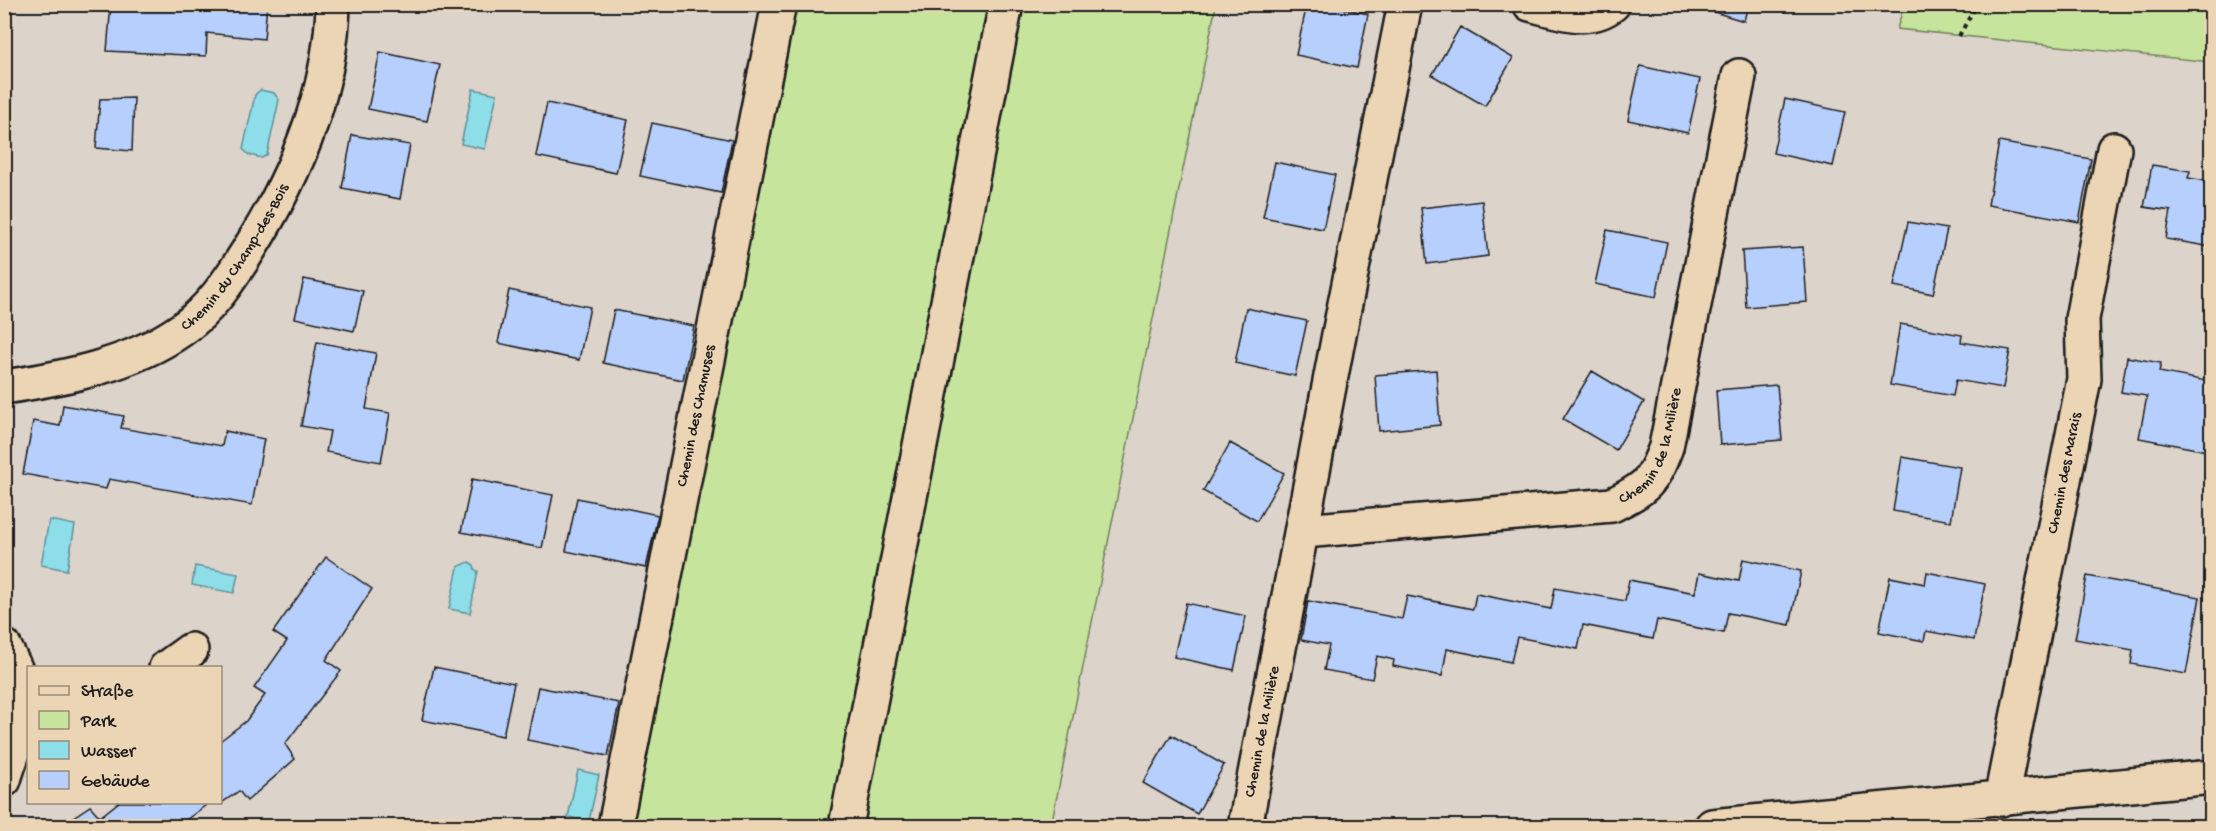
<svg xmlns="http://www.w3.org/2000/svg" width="2216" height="831" viewBox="0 0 2216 831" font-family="'Gochi Hand',sans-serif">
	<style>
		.green { fill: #c6e49c; stroke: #71805c; stroke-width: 1.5 }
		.water { fill: #8edee9; stroke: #609097; stroke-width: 1.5 }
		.building { fill: #b7cffd; stroke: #1c1c1c; stroke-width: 1.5 }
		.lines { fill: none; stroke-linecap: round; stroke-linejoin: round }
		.minor-casing { stroke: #1c1c1c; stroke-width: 38 }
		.path { stroke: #1c1c1c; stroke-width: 4; stroke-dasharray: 4.5 4.5; stroke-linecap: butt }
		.minor { stroke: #ecd5b5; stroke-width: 33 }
		.labels { text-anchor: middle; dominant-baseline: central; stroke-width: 6; stroke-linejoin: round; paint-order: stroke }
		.street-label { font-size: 16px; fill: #1c1c1c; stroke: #ecd5b5 }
	</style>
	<rect width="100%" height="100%" fill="#dcd3cb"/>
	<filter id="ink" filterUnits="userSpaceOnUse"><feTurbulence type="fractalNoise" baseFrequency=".0167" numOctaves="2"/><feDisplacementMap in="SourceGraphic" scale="12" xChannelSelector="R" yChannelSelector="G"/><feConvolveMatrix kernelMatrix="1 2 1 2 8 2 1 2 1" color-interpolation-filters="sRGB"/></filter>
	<g filter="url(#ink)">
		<path class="green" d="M786,5H1216L1051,826H616Z
			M1904,5H2211V62L1897,29Z"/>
		<path class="water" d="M473,89L497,94L485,149L461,144Z
			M260,90L274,93L279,100L267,155L262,158L249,155L243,149L255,95Z
			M49,520L75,525L67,570L41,565Z
			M469,562L474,565L475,570L478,571L470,613L449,609L458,567Z
			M195,566L238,574L234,593L192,585Z
			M578,770L599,775L589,821L568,817Z"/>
		<path class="building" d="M111,4H267L264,39L207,33L206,56L107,51Z
			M721,4H752L750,11Z
			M1307,4H1326L1368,14L1357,68L1296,55Z
			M1695,4H1748L1744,21L1694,6Z
			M1460,27L1513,58L1485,106L1432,75Z
			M380,52L440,65L427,121L368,109Z
			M1640,66L1700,79L1688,133L1628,120Z
			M134,98L132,151L96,148L100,99Z
			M1785,99L1845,112L1833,166L1773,153Z
			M547,103L628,120L616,173L536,156Z
			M652,123L732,140L721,193L640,176Z
			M352,135L410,145L400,199L342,188Z
			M1999,142L2091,159L2079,222L1988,205Z
			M1275,162L1335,175L1323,229L1263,217Z
			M2152,165L2190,171L2188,178L2212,182V247L2166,239L2171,211L2144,207Z
			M1482,201L1488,256L1427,264L1421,208Z
			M1908,222L1947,229L1933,294L1894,286Z
			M1607,230L1667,242L1656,297L1595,284Z
			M1803,247L1807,302L1746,307L1742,251Z
			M304,279L363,291L354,331L295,318Z
			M509,290L590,307L579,360L498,343Z
			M1246,308L1307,321L1295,376L1235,363Z
			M614,310L694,326L683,380L603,363Z
			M1900,324L1962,335L1961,342L2010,350L2003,388L1956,380L1953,396L1890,385Z
			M317,342L376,353L366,409L390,413L381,462L326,452L330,431L301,426Z
			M2127,357L2161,363L2159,372L2212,382V452L2139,438L2147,396L2121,392Z
			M1436,370L1440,425L1379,431L1375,375Z
			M1592,371L1644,402L1616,450L1563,419Z
			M1777,385L1782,440L1720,445L1716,390Z
			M63,405L124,416L121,428L222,446L225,431L264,439L252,505L109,479L106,489L23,474L33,421L60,426Z
			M1230,443L1284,473L1257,521L1203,491Z
			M1902,457L1960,467L1951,521L1893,511Z
			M472,479L553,495L542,548L461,532Z
			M577,498L658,515L646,568L566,551Z
			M326,557L372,589L326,660L341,671L285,744L295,759L247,801L239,791L220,804V741L246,721L265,695L254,688L287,641L273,632Z
			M1743,559L1801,571L1790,625L1728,613L1724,633L1657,620L1653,639L1583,625L1578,649L1517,637L1511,662L1447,649L1442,676L1393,666L1394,660L1377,656L1372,679L1324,670L1329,645L1301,640L1308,601L1402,619L1407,596L1473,609L1476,594L1551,609L1555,588L1625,601L1629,580L1695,593L1699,573L1739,581Z
			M1927,572L1985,584L1974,640L1926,631L1924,641L1879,632L1890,577L1925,584Z
			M2087,576L2200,597L2186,674L2131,664L2133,650L2075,639Z
			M1186,603L1246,616L1234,670L1174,657Z
			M434,667L514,683L503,736L422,720Z
			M538,687L619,703L608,756L527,740Z
			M1171,735L1224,765L1197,814L1143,783Z
			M119,802H210L178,826H60L90,806L100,817Z"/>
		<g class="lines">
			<defs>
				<g id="minor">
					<path d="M1530,4C1558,11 1589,24 1613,4"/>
					<path id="s1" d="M4,387C64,378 131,365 181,330C210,310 229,281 248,251C295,177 331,94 333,4"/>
					<path id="s2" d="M1303,531L1612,505C1646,488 1652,484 1666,447L1739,76"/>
					<path d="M4,646C12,662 22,680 25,698C28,722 10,756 4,780"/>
					<path d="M166,668L191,650"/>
					<path id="s3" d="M2001,799L2084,379L2082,319L2114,149"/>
					<path id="s4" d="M615,826L779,4"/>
					<path d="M846,826L1006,4"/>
					<path id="s5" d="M1245,826L1341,324L1405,4"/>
					<path d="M1712,826L2212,777"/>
				</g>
			</defs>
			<use href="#minor" class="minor-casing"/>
			<path class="path" d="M1959,36L1973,11L1979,4"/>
			<use href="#minor" class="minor"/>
		</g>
	</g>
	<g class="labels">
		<g class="street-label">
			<text stroke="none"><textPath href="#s1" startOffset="279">Chemin du Champ-des-Bois</textPath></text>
			<text stroke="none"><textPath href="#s4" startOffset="418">Chemin des Chamuses</textPath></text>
			<text stroke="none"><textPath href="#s2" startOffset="386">Chemin de la Milière</textPath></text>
			<text stroke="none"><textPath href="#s3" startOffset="332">Chemin des Marais</textPath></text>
			<text stroke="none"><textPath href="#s5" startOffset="96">Chemin de la Milière</textPath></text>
		</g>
	</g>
	<rect width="2216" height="831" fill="none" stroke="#ecd5b5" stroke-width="24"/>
	<rect x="12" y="12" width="2192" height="807" fill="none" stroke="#1c1c1c" stroke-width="2" filter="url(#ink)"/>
	<rect x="27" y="666" width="195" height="138" fill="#ecd5b5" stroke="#998b78" stroke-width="1.5"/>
	<rect x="39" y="686" width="30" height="9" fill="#ecd5b5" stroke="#998b78" stroke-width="1.5"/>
	<text x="81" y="696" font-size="18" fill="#1c1c1c">Straße</text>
	<rect x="39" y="711" width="30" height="18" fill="#c6e49c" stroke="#998b78" stroke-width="1.5"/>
	<text x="81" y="726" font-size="18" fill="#1c1c1c">Park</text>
	<rect x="39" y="741" width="30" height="18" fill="#8edee9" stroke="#998b78" stroke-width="1.5"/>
	<text x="81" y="756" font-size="18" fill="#1c1c1c">Wasser</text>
	<rect x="39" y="771" width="30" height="18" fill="#b7cffd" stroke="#998b78" stroke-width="1.5"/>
	<text x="81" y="786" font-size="18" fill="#1c1c1c">Gebäude</text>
</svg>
